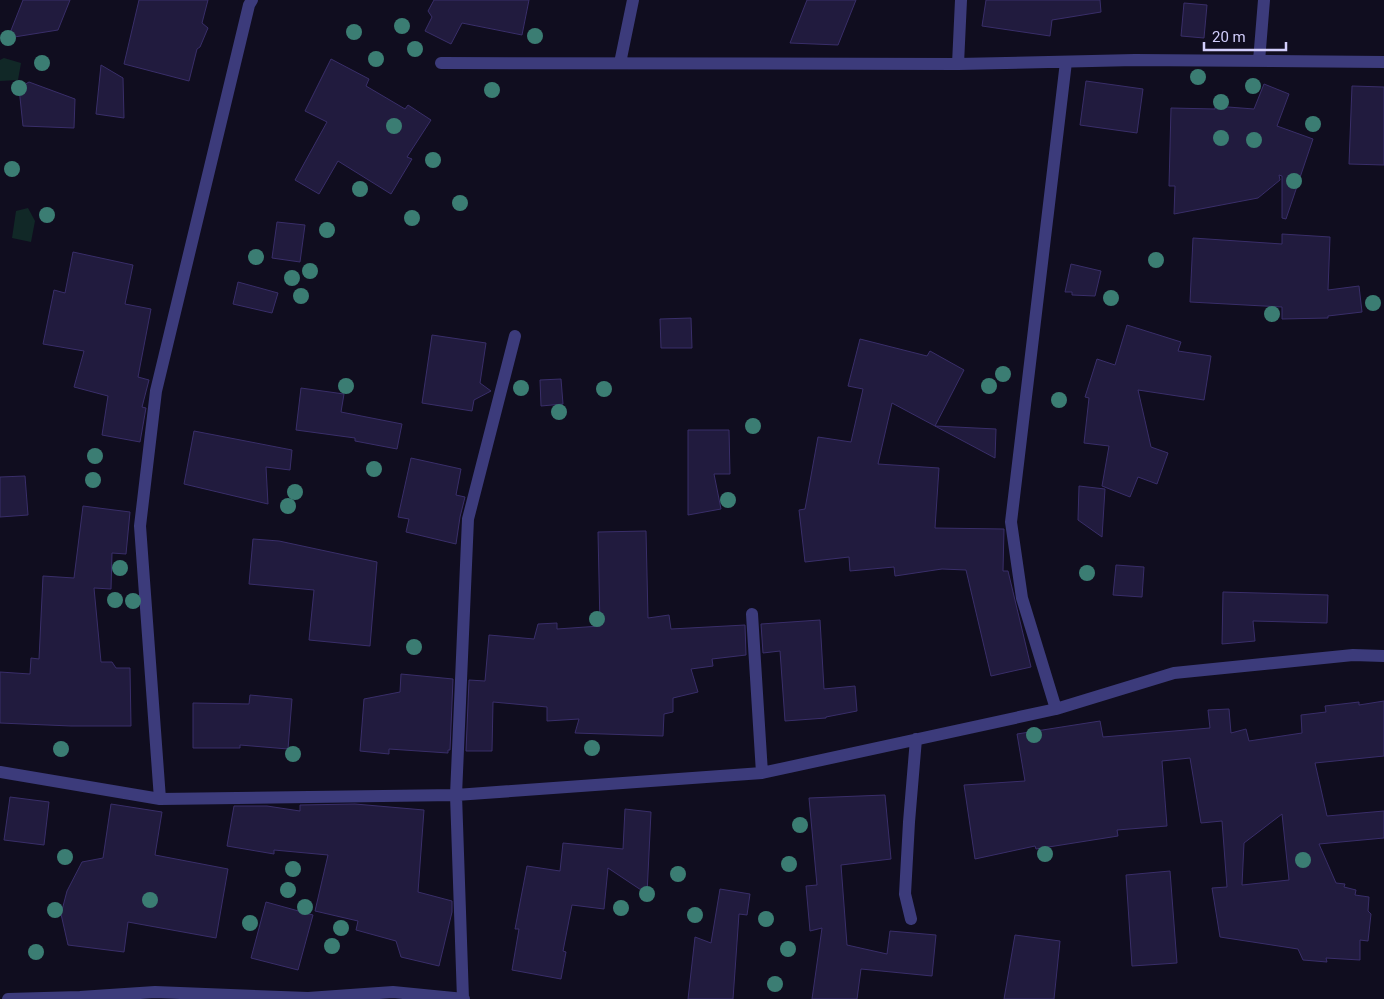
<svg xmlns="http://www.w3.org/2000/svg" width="1384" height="999" viewBox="0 0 1384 999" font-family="Roboto,sans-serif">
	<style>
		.green { fill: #112827 }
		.building { fill: #211b3e; stroke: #392e69; fill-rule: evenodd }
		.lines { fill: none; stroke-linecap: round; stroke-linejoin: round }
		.minor { stroke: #3c3b7b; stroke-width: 12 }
		.tree { fill: #3b7d73 }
	</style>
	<rect width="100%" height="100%" fill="#100d1f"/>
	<path class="green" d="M4,58L21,63L18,80L0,81V60Z
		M28,208L35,221L31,242L12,238L16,211Z"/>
	<path class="building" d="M23,0H70L58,30L8,38Z
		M139,0H208L202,23L208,28L200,47L197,49L189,81L124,64Z
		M434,0H529L522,35L462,23L451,44L425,31L432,17L428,11Z
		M807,0H856L838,45L790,43Z
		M986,0H1100L1101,12L1052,20L1050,36L982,26Z
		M1184,3L1207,5L1204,38L1181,36Z
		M331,59L369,79L366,86L405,109L408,105L431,120L407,157L412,159L391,194L338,161L319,194L295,180L327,122L305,111Z
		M101,65L123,78L124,118L96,114Z
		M1086,81L1143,89L1137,133L1080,125Z
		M29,82L75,99L74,128L23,126L19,88Z
		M1264,84L1289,94L1277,126L1313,139L1286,219L1282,218V176L1279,175L1280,180L1258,198L1174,214L1175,186H1169L1171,108L1215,109V106L1254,109Z
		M1352,86L1384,87V165L1349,164Z
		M277,222L305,225L300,262L272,258Z
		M1282,234L1330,237L1328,290L1359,286L1362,312L1328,316V318L1282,319V307L1190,302L1193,238L1282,244Z
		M73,252L133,265L125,304L151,309L138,377L149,380L142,407L146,408L140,442L102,435L108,396L74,387L84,351L43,344L54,290L65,293Z
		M1071,264L1101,271L1095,296L1072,295V292H1065Z
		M238,282L278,293L272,313L233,304Z
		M691,318L692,348H661L660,319Z
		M1127,325L1181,342L1178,351L1211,356L1204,400L1138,390L1151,447L1168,453L1157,484L1138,477L1130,497L1102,486L1109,446L1084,443L1089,398L1085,397L1097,359L1115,365Z
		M432,335L486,343L480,383L491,391L474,400L472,411L422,403Z
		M860,339L927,356L930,351L964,370L935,426L892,403L878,464L939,468L935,528L1004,529L1003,571H1008L1031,667L991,676L966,570L942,569L895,576L894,567L850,571L849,557L805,562L799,510L805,509L818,437L851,442L863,389L848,386Z
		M561,379L563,404L541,406L540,380Z
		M301,388L344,394L341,412L402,424L397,449L355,441V438L296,430Z
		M935,426L996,429L995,458Z
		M688,430H729L730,474H714L721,509L688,515Z
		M194,431L292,450L290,470L266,467L268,504L184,484Z
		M411,458L461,469L456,495L465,497L460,517L456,544L406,532L409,519L398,517Z
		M25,476L28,515L0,517V477Z
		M1079,486L1105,489L1102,537L1078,520Z
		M83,506L130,512L126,554L112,553L111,589L94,588L101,662H112L116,668H130L131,726H71L0,723V672L30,674L31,658L39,659L43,576L74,578Z
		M646,531L648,618L669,615L671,629L745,625L746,655L712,659L713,666L691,669L698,692L673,698V712L664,714L663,736L575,733L579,719L547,721V707L493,702L492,751H466L469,680L485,681L489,635L534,639L538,624L557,623V629L600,626L598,532Z
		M253,539L279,541L377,562L370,646L309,640L314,590L249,584Z
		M1116,565L1144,567L1142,597L1113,595Z
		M1223,592L1328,595L1327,623L1253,621L1255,641L1222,644Z
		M820,620L824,689L855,686L857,711L826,717V718L785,721L780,651L763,653L761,624Z
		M401,674L453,679L450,750H448V753L389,749V754L360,751L364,699L400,692Z
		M250,695L292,699L288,749L240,745V748H193V703L249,704Z
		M1384,701V756L1315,763L1327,816L1384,811V838L1319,844L1336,883L1345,884L1344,887L1356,890L1355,895L1369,897L1368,911L1371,914L1368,941L1360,940V960L1326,958L1327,962L1303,960L1298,949L1220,937L1212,888L1227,887L1222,821L1201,823L1190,758L1162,761L1167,826L1117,830L1118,836L1036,849L1035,846L975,859L964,785L1025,781L1017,734L1100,721L1103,737L1210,728L1208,710L1229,709L1231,733L1246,729L1249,741L1302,733L1301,715L1326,712L1325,706L1359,702V705ZM1282,814L1289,880L1242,885L1244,843Z
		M885,795L891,859L841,865L847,945L887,954L890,931L936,935L932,976L861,969L857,999H812L822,928L810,931L806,886L817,885L809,798Z
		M10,797L49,802L44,845L4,840Z
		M111,804L162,812L155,855L228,869L216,938L128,922L124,952L68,945L61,914L67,891L82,862L103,858Z
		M355,804L424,810L418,892L452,901V912L439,966L401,957L396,941L356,930L358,921L315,911L328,855L274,850V854L227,846L234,806H267L300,811V805Z
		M625,809L651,812L647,894L608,868L604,909L572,905L563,951L566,952L561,979L512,970L519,929H515L527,866L560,871L563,843L623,849Z
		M1170,871L1177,963L1132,966L1126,875Z
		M720,889L750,894L747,915L739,914L733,999H688L695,937L711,943Z
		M266,902L313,915L298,970L251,958Z
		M1015,935L1060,941L1054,999H1004Z"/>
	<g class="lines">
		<path class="minor" d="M1259,61L1264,0
			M441,63L958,64L1135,60L1384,62
			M620,63L633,0
			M958,64L961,0
			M752,614L762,773
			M1056,709L1022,598L1011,522L1066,62
			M0,772L160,799L456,795L762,773L1056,709L1174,673L1353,655L1384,656
			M160,799L140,526L156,391L249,5L252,0
			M911,919L905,894L909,822L916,739
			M8,999L80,997L155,992L308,998L393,992L464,999
			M463,999L456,795L468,519L515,336"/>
	</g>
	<g class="tree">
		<circle cx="402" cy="26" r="8"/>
		<circle cx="354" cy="32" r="8"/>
		<circle cx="535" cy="36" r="8"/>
		<circle cx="8" cy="38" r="8"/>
		<circle cx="415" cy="49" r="8"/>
		<circle cx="376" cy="59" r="8"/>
		<circle cx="42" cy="63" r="8"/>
		<circle cx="1198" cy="77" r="8"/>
		<circle cx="1253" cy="86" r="8"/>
		<circle cx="19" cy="88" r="8"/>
		<circle cx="492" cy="90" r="8"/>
		<circle cx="1221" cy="102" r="8"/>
		<circle cx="1313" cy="124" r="8"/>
		<circle cx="394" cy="126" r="8"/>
		<circle cx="1221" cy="138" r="8"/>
		<circle cx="1254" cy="140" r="8"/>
		<circle cx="433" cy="160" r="8"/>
		<circle cx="12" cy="169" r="8"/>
		<circle cx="1294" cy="181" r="8"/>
		<circle cx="360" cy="189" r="8"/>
		<circle cx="460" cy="203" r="8"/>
		<circle cx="47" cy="215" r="8"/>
		<circle cx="412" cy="218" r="8"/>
		<circle cx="327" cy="230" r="8"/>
		<circle cx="256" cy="257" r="8"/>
		<circle cx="1156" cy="260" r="8"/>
		<circle cx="310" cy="271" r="8"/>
		<circle cx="292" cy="278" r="8"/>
		<circle cx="301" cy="296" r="8"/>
		<circle cx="1111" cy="298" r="8"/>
		<circle cx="1373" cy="303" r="8"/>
		<circle cx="1272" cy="314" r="8"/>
		<circle cx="1003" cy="374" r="8"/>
		<circle cx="346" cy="386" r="8"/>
		<circle cx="989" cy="386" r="8"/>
		<circle cx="521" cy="388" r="8"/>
		<circle cx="604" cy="389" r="8"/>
		<circle cx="1059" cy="400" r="8"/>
		<circle cx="559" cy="412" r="8"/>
		<circle cx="753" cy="426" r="8"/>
		<circle cx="95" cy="456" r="8"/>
		<circle cx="374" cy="469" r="8"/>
		<circle cx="93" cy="480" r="8"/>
		<circle cx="295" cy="492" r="8"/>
		<circle cx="728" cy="500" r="8"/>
		<circle cx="288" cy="506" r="8"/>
		<circle cx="120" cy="568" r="8"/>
		<circle cx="1087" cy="573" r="8"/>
		<circle cx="115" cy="600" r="8"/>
		<circle cx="133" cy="601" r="8"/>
		<circle cx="597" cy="619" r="8"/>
		<circle cx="414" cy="647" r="8"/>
		<circle cx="1034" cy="735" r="8"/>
		<circle cx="592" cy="748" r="8"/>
		<circle cx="61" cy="749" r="8"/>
		<circle cx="293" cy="754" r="8"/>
		<circle cx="800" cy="825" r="8"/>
		<circle cx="1045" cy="854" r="8"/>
		<circle cx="65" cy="857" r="8"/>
		<circle cx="1303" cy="860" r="8"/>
		<circle cx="789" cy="864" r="8"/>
		<circle cx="293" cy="869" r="8"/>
		<circle cx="678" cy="874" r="8"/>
		<circle cx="288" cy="890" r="8"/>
		<circle cx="647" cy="894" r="8"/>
		<circle cx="150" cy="900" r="8"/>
		<circle cx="305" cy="907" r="8"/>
		<circle cx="621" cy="908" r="8"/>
		<circle cx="55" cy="910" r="8"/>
		<circle cx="695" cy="915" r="8"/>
		<circle cx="766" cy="919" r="8"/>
		<circle cx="250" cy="923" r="8"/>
		<circle cx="341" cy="928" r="8"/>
		<circle cx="332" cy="946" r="8"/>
		<circle cx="788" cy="949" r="8"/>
		<circle cx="36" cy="952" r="8"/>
		<circle cx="775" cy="984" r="8"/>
	</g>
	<path d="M1204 42v8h82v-8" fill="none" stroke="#d2cefc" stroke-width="2.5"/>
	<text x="1212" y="42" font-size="15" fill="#d2cefc" stroke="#100d1f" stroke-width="4" paint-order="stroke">20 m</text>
</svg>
